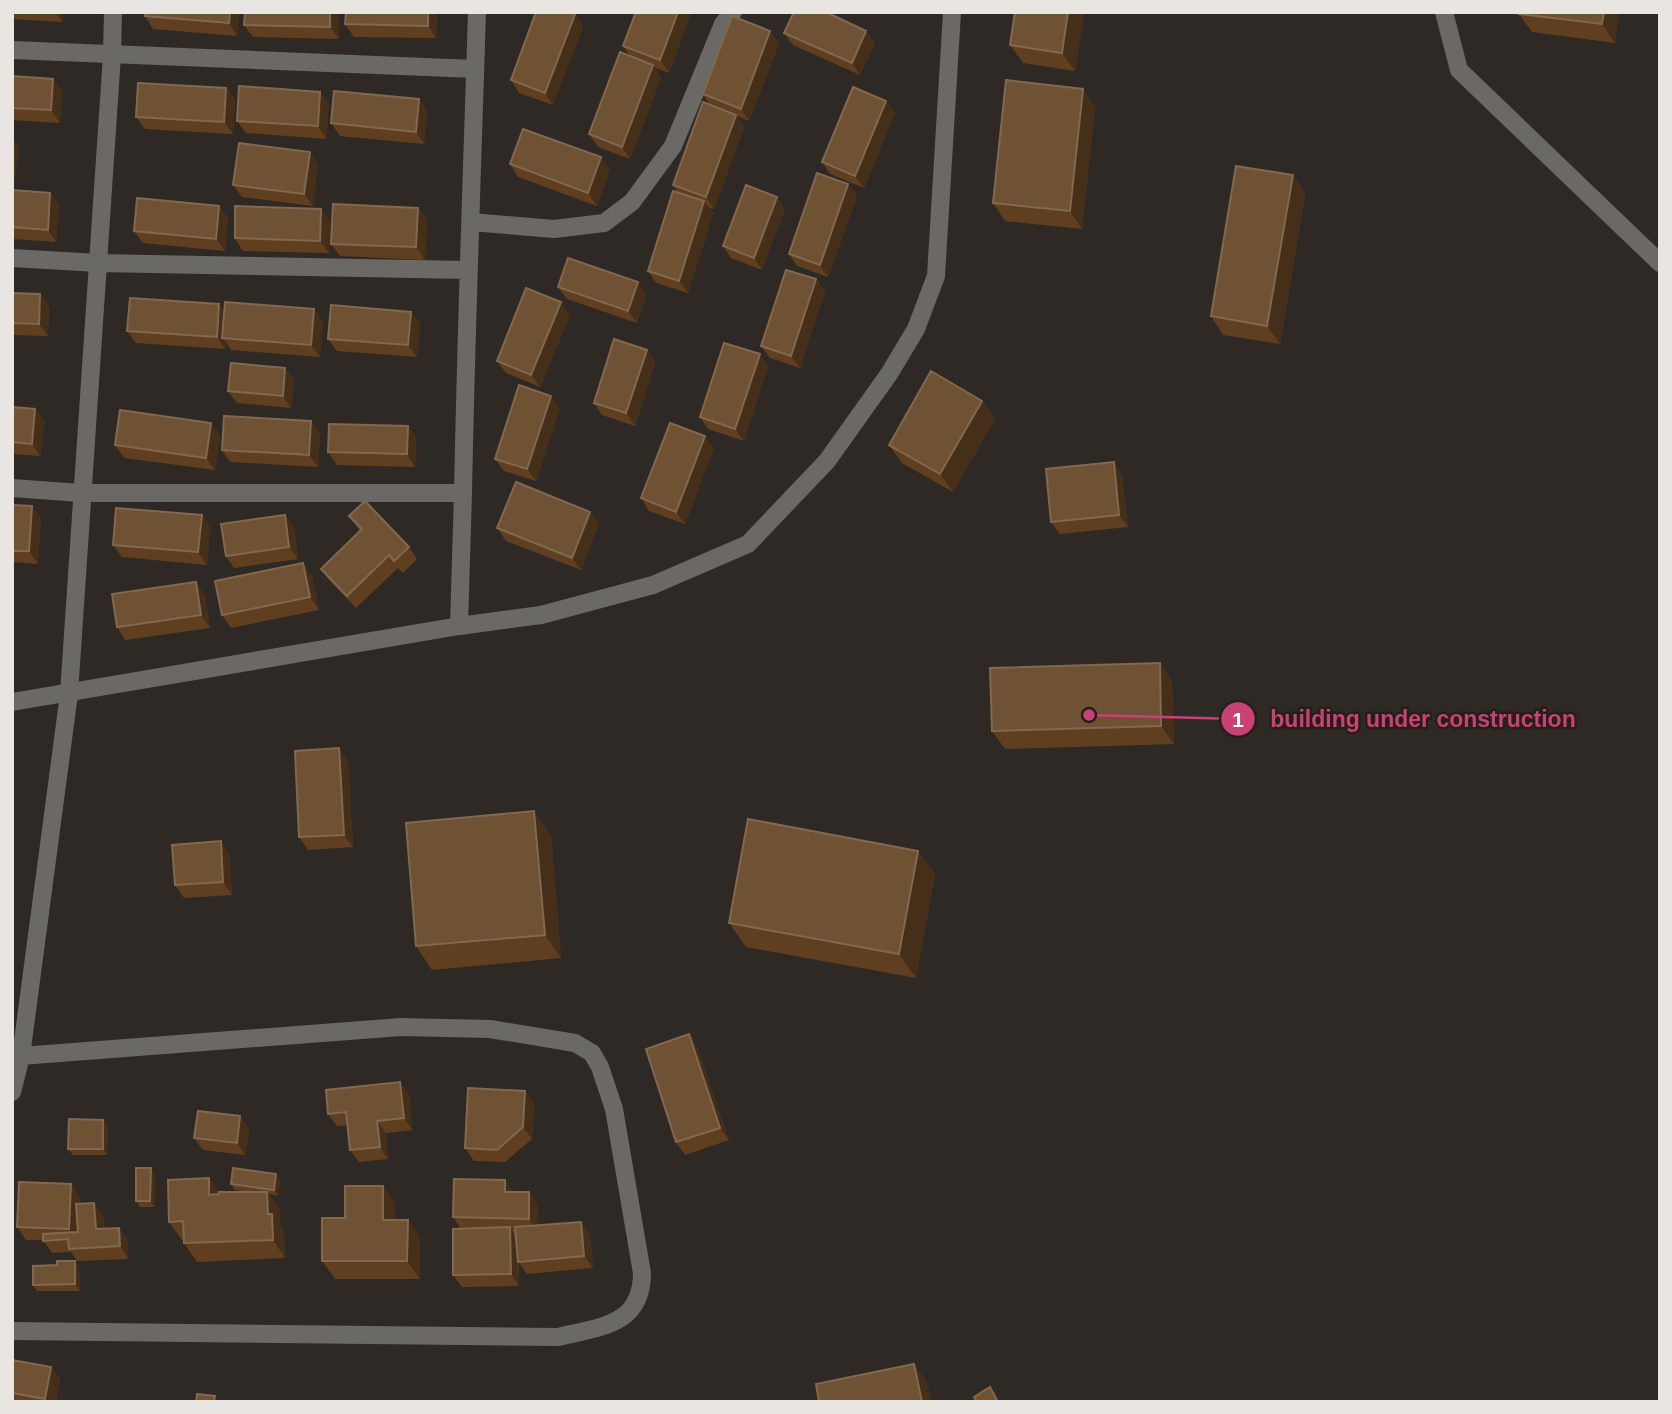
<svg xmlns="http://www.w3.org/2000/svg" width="1672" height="1414" viewBox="0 0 1672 1414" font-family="Arial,sans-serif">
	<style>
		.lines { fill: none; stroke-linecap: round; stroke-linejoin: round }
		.minor { stroke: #6b6966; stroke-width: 18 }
		.tertiary { stroke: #6b6966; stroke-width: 18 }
		.wall { fill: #603f20 }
		.shaded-wall { fill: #462f19 }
		.building { fill: #6f5134; stroke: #82684f; stroke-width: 2 }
		.leader { fill: none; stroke: #ca4176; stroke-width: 2.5 }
		.callout-dot { fill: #ca4176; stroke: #251f1a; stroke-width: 2.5 }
		.mark-label { font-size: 21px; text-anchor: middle; font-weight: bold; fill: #fff }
		.callout-label { font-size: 23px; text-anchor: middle; font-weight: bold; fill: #ca4176; stroke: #251f1a; stroke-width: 5; stroke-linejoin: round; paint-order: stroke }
	</style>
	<rect width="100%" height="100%" fill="#2e2924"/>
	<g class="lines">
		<path class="minor" d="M1444,12L1459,70L1660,263
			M12,50L475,69
			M471,222L554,229L604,223L632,202L673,146L723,24L733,12
			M12,258L98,263L467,270
			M12,488L81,493H463L459,626
			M463,493C466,333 472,173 477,12
			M12,1092L21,1056L69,694L112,55L113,12
			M12,1331L558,1337C599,1327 642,1326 642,1273L614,1109L600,1067L592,1053L575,1043L490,1029L401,1027L21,1056"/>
		<path class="tertiary" d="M12,702L459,626L541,615L653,585L748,544L827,461L889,374L916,329L936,276L952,12"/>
	</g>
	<path class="wall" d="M12,12H63L62,22L12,19Z
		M145,12H239L237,36L153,29L145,16Z
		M339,12V39L253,37L244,25Z
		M437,12L436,38L354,37L345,24Z
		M636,12H691L669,73L654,67L661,77L630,159L598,147L589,134L630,56L623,46Z
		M1015,12H1084L1075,71L1023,63L1010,45Z
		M1619,12L1615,43L1532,32L1519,14Z
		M575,14L583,27L553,105L519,93L511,80Z
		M770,31L779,43L749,121L737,116L744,127L714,209L708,207L713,213L688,293L656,283L648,271L678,193L673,185L710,105L703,94Z
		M866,31L875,43L860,75L793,45L784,33Z
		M12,76L62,91L60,123L12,120Z
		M226,88L235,100L233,134L145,129L136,117Z
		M320,92L329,104L326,139L246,133L237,121Z
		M419,99L427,111L424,144L340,136L331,123Z
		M886,101L895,113L864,188L830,174L822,162Z
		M1095,107L1082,229L1005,221L993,203Z
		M318,164L313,206L242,197L233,185Z
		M510,164L610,169L597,206L518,177Z
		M1293,175L1305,194L1280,344L1223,335L1211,316Z
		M848,184L857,197L828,277L797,266L789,254Z
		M12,190L50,193L59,205L56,242L12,239Z
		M219,206L228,218L225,251L143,243L134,231Z
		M418,208L427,220L425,260L340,256L331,244Z
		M321,209L330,221L329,253L243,251L235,238Z
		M785,209L762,270L731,258L723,246Z
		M816,279L825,292L800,368L770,358L761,346Z
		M638,282L646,295L637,323L567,299L558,287Z
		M12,293L40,294L49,306L48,336L12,335Z
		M225,312L323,321L320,357L231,350L226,342L225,349L136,343L127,331Z
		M411,312L420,324L417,357L337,351L328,339Z
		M570,315L540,387L506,373L497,361Z
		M647,350L655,362L635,426L602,415L594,403Z
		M760,354L768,367L744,441L708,429L700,417Z
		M285,368L294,380L291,408L237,403L228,391Z
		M982,401L995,419L953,492L902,463L889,445Z
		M12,407L35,409L44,421L40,456L12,454Z
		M560,408L536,481L504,471L495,459Z
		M311,421L320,434L318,467L230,462L222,450Z
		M408,426L416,438L415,467L337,465L328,452Z
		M220,435L215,470L124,458L115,445Z
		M714,448L685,524L649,511L641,498Z
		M1122,475L1128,527L1060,534L1051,522Z
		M12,505L41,518L38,564L12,562Z
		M590,512L599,524L581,570L506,541L497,528Z
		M202,515L210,528L207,565L122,557L113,545Z
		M349,516L409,547L417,559L403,573L398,568L356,608L330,581L321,569L360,531Z
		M294,528L298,559L234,568L226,556Z
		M303,563L312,576L319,610L231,628L222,615Z
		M205,595L210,628L125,640L117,627Z
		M1160,663L1172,681L1174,744L1005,749L992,731Z
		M348,761L353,847L308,850L299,837Z
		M551,835L561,958L432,970L416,946Z
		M918,851L935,874L916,978L746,947L729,923Z
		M229,853L232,895L184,898L175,885Z
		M689,1034L697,1047L729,1140L685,1155L676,1142Z
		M525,1091L534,1104L532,1139L505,1162L474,1161L465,1148Z
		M409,1094L412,1130L386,1133L388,1159L359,1162L350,1150L348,1125L337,1126L328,1114Z
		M240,1116L249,1129L245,1155L203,1150L194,1138Z
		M108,1126L107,1155H73L68,1149Z
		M155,1175V1207H140L136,1201Z
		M280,1180L278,1196L269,1194L280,1210V1226L284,1232L285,1258L197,1262L184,1243V1240H182L169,1222L219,1192H249L235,1190L231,1184Z
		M505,1180L513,1192L538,1204L537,1225L590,1234L593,1268L527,1274L519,1263V1286L462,1287L453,1275L461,1229L453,1217Z
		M71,1184L80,1197L79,1204L94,1203L103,1216L104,1229L128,1240V1259L77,1261L71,1252L52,1253L43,1240H26L17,1227Z
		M383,1186L395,1204V1220H408L420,1238V1279H335L322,1261L345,1218Z
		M75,1261L79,1267L80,1291H37L33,1285L57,1265Z
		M12,1360L51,1367L60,1379L56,1402H12Z"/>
	<path class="shaded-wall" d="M55,12H63L62,22Z
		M230,12H239L237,36L229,23Z
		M330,12H339V39L330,27Z
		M428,12H437L436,38L428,26Z
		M678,12H691L669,73L660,60Z
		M1068,12H1084L1075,71L1062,53Z
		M1604,12H1619L1615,43L1602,24Z
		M575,14L583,27L553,105L545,93Z
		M770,31L779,43L749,121L741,109Z
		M866,31L875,43L860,75L852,63Z
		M653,65L661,77L630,159L622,147Z
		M53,79L62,91L60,123L51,110Z
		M226,88L235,100L233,134L224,122Z
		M1083,89L1095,107L1082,229L1070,211Z
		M320,92L329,104L326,139L318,126Z
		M419,99L427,111L424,144L416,132Z
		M886,101L895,113L864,188L855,176Z
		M736,115L744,127L714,209L706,197Z
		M12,137L19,147L15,180L12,176Z
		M310,152L318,164L313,206L304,194Z
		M601,157L610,169L597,206L588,193Z
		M1293,175L1305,194L1280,344L1267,326Z
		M848,184L857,197L828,277L820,265Z
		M50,193L59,205L56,242L48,230Z
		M777,197L785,209L762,270L754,258Z
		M704,201L713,213L688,293L679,281Z
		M219,206L228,218L225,251L216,239Z
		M418,208L427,220L425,260L416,247Z
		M321,209L330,221L329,253L320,241Z
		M816,279L825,292L800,368L791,356Z
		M638,282L646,295L637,323L628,311Z
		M40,294L49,306L48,336L39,324Z
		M561,302L570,315L540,387L531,375Z
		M219,304L227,316L222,338L226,342L225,349L217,337Z
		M314,309L323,321L320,357L311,345Z
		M411,312L420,324L417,357L408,345Z
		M647,350L655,362L635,426L626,413Z
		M760,354L768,367L744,441L735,429Z
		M285,368L294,380L291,408L283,396Z
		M551,396L560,408L536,481L527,469Z
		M982,401L995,419L953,492L940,474Z
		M35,409L44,421L40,456L32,444Z
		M311,421L320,434L318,467L309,455Z
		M211,423L220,435L215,470L206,458Z
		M408,426L416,438L415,467L407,454Z
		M705,436L714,448L685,524L676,512Z
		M1114,462L1122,475L1128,527L1119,515Z
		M32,506L41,518L38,564L29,551Z
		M590,512L599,524L581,570L572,558Z
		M202,515L210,528L207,565L198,552Z
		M285,515L294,528L298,559L289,547Z
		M303,563L312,576L319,610L310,597Z
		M196,582L205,595L210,628L201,615Z
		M1160,663L1172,681L1174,744L1161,726Z
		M339,748L348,761L353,847L344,835Z
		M534,811L551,835L561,958L545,935Z
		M221,841L229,853L232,895L223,882Z
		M918,851L935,874L916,978L899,954Z
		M689,1034L697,1047L729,1140L720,1128Z
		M400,1082L409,1094L412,1130L404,1118Z
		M525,1091L534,1104L532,1139L523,1127Z
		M240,1116L249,1129L245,1155L237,1143Z
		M103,1120L108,1126L107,1155L103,1149Z
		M377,1121L386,1133L388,1159L380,1147Z
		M151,1168L155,1175V1207L150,1201Z
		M276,1174L280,1180L278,1196L274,1190Z
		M209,1178L222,1196L209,1195Z
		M505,1180L514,1193L505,1192Z
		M71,1184L80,1197L78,1242L69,1229Z
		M383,1186L395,1204V1238L383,1220Z
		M267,1192L280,1210V1226L284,1232L285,1258L273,1240L268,1214Z
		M529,1192L538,1204L537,1232L529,1219Z
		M94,1203L103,1216L104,1242L96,1229Z
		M408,1220L420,1238V1279L407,1261Z
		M581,1222L590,1234L593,1268L584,1256Z
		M510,1227L518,1240L519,1286L511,1274Z
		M119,1228L128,1240V1259L120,1246Z
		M75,1261L79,1267L80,1291L75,1284Z
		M914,1364L927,1382L931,1402H922Z
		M51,1367L60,1379L56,1402H47L45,1399Z"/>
	<path class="building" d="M145,12H230L229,23L145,16Z
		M245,12H330V27L244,25Z
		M346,12H428V26L345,24Z
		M536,12H569L575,14L545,93L511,80Z
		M636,12H678L660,60L623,46Z
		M794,12H826L866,31L852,63L784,33Z
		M1015,12H1068L1062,53L1010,45Z
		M1519,12H1604L1602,24L1519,14Z
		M732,16L770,31L741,109L703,94Z
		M620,52L653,65L622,147L589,134Z
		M12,76L53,79L51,110L12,108Z
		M1006,80L1083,89L1070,211L993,203Z
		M138,83L226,88L224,122L136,117Z
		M239,86L320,92L318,126L237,121Z
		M853,87L886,101L855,176L822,162Z
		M334,91L419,99L416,132L331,123Z
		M703,102L736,115L706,197L673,185Z
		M523,129L601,157L588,193L510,164Z
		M239,143L310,152L304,194L233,185Z
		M1236,166L1293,175L1267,326L1211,316Z
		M817,173L848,184L820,265L789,254Z
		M746,185L777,197L754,258L723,246Z
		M12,190L50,193L48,230L12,227Z
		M673,191L704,201L679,281L648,271Z
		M137,198L219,206L216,239L134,231Z
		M333,204L418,208L416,247L331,244Z
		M235,206L321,209L320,241L235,238Z
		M568,258L638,282L628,311L558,287Z
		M786,270L816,279L791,356L761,346Z
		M526,288L561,302L531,375L497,361Z
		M12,293L40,294L39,324L12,323Z
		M130,298L219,304L217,337L127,331Z
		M225,302L314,309L311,345L222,338Z
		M331,305L411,312L408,345L328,339Z
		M614,339L647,350L626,413L594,403Z
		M724,343L760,354L735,429L700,417Z
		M231,363L285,368L283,396L228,391Z
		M931,371L982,401L940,474L889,445Z
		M519,385L551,396L527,469L495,459Z
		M12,407L35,409L32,444L12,442Z
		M120,410L211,423L206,458L115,445Z
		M224,416L311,421L309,455L222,450Z
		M670,423L705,436L676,512L641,498Z
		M329,424L408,426L407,454L328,452Z
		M1114,462L1119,515L1051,522L1046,469Z
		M516,482L590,512L572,558L497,528Z
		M365,501L409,547L394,561L389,555L347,596L321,569L362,529L349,516Z
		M12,505L32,506L29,551H12Z
		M116,508L202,515L198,552L113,545Z
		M285,515L289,547L226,556L221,524Z
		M303,563L310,597L222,615L215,581Z
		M196,582L201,615L117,627L112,594Z
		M1160,663L1161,726L992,731L990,668Z
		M339,748L344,835L299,837L295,751Z
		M534,811L545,935L416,946L406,823Z
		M748,819L918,851L899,954L729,923Z
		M221,841L223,882L175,885L172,845Z
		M689,1034L720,1128L676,1142L646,1049Z
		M400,1082L404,1118L377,1121L380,1147L350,1150L346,1112L328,1114L326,1090Z
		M468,1088L525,1091L523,1127L497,1150L465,1148Z
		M198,1111L240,1116L237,1143L194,1138Z
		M69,1119L103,1120V1149H68Z
		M136,1168H151L150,1201H136Z
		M233,1168L276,1174L274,1190L231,1184Z
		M209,1178V1195L219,1194V1192H267L268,1214H272L273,1240L184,1243L183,1221L169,1222L168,1180Z
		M454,1179L505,1180V1192H529V1219L453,1217Z
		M19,1182L71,1184L69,1229L17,1227Z
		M345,1186H383V1220H408L407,1261H322V1218H345Z
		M94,1203L96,1229L119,1228L120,1246L69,1249L68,1239L43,1241V1234L78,1232L76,1204Z
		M581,1222L584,1256L518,1262L515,1227Z
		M510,1227L511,1274L453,1275V1229Z
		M57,1261H75V1284L33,1285V1266L57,1265Z
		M12,1360L51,1367L45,1399L12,1393Z
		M914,1364L922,1402H819L816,1384Z
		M990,1387L998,1402H977L974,1397Z
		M197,1394L215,1396L214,1402H196Z"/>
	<path class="leader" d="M1089 715L1238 719"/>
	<g class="callout-dot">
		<circle cx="1089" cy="715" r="7"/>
		<circle cx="1238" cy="719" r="18"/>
	</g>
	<g class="mark-label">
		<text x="1238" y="727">1</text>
	</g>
	<g class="callout-label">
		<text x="1423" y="727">building under construction</text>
	</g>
	<rect width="1672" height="1414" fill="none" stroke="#e9e5e1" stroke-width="28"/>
</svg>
